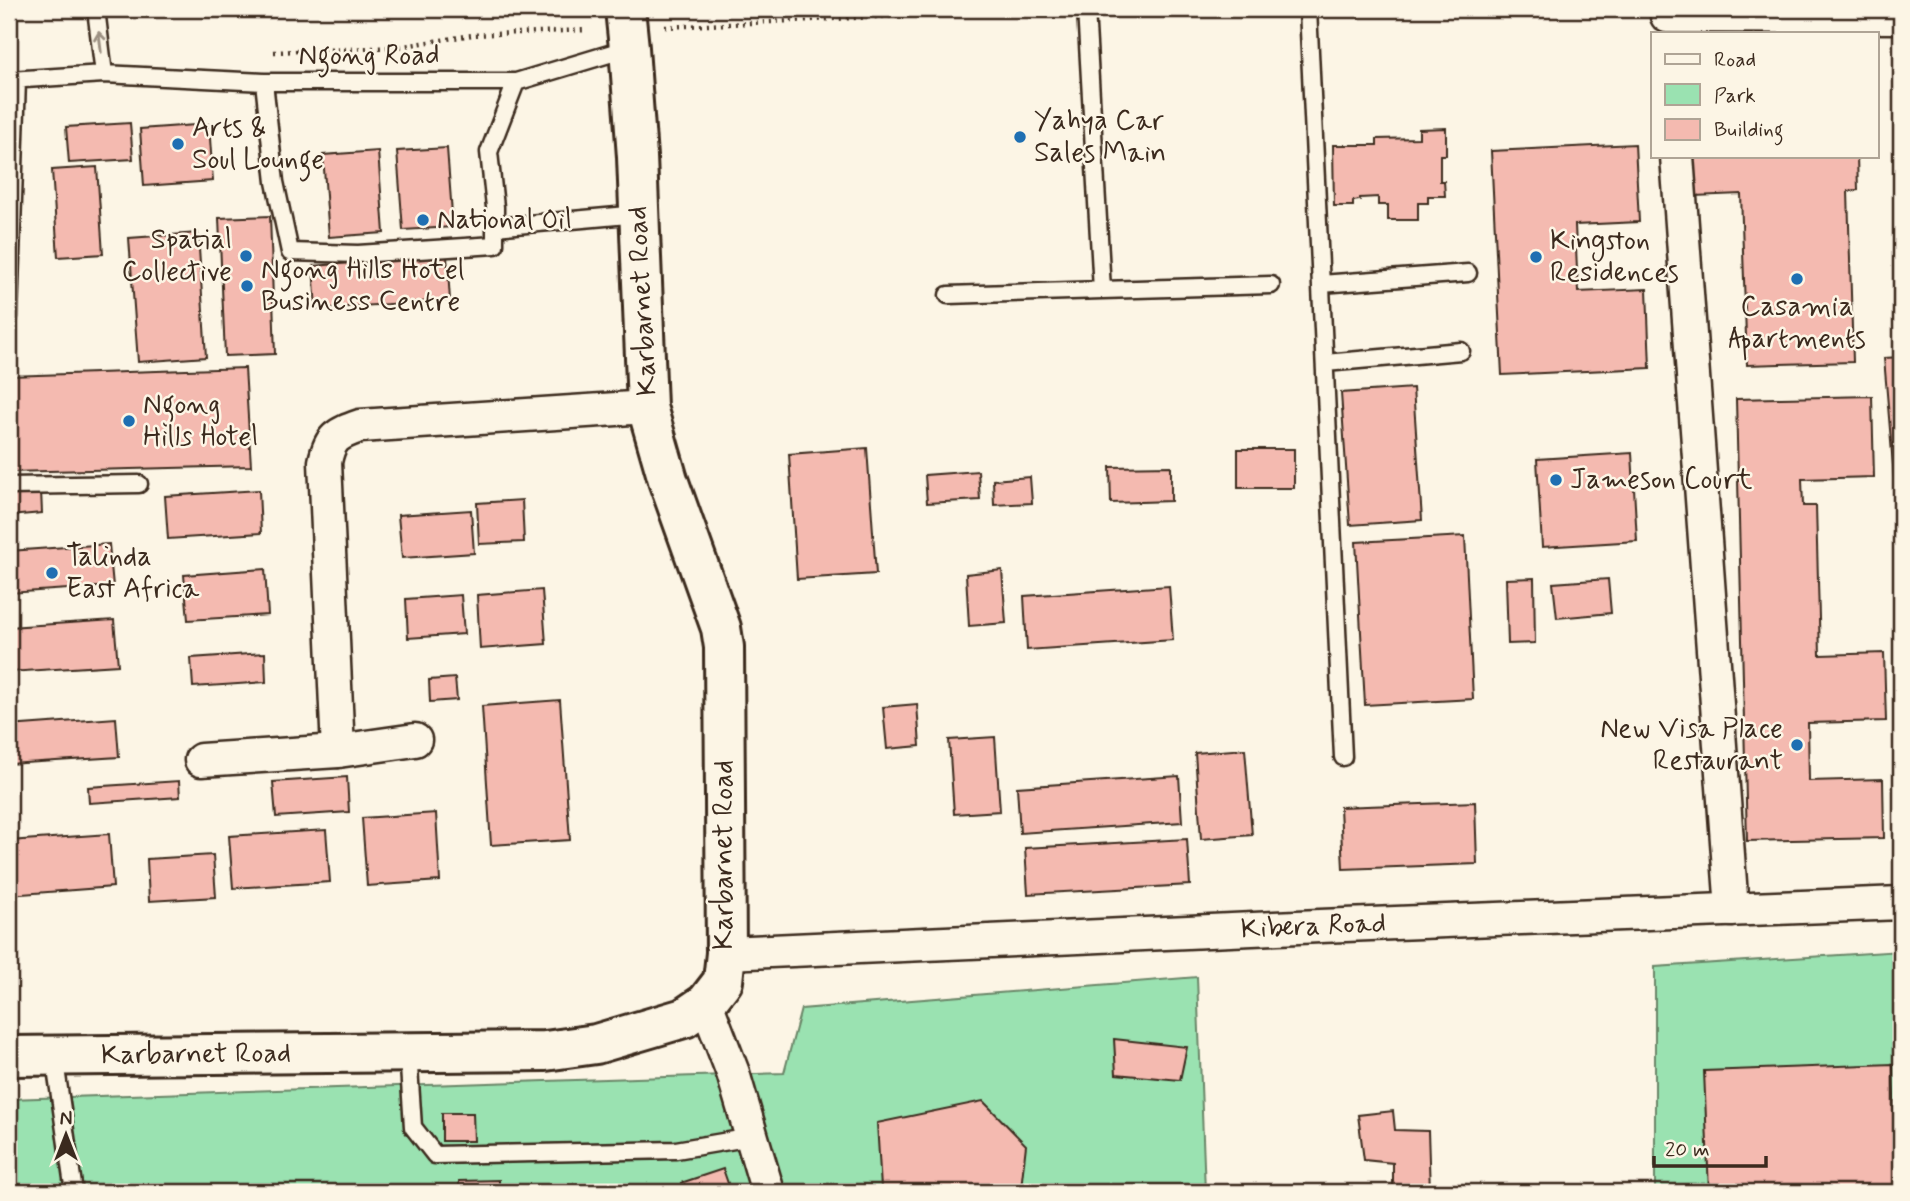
<svg xmlns="http://www.w3.org/2000/svg" width="1910" height="1201" viewBox="0 0 1910 1201" font-family="Mynerve,sans-serif">
	<style>
		.green { fill: #9ae2b1; stroke: #6a8668; stroke-width: 2 }
		.building { fill: #f4bab0; stroke: #3b2a1e; stroke-width: 2 }
		.lines { fill: none; stroke-linecap: round; stroke-linejoin: round }
		.service-casing { stroke: #3b2a1e; stroke-width: 21 }
		.minor-casing { stroke: #3b2a1e; stroke-width: 37 }
		.tertiary-casing { stroke: #3b2a1e; stroke-width: 44 }
		.path { stroke: #3b2a1e; stroke-width: 4.5; stroke-dasharray: 2 5; stroke-linecap: butt }
		.service { stroke: #fcf5e5; stroke-width: 16 }
		.minor { stroke: #fcf5e5; stroke-width: 32 }
		.tertiary { stroke: #fcf5e5; stroke-width: 38 }
		.oneway { stroke: #9c9082 }
		.poi-dot { fill: #1f6fb2; stroke: #fcf5e5; stroke-width: 2.5 }
		.labels { text-anchor: middle; dominant-baseline: central; stroke-width: 5; stroke-linejoin: round; paint-order: stroke }
		.street-label { font-size: 28px; fill: #3b2a1e; stroke: #fcf5e5 }
		.poi-label { font-size: 28px; fill: #3b2a1e; stroke: #fcf5e5; text-anchor: start }
	</style>
	<rect width="100%" height="100%" fill="#fcf5e5"/>
	<filter id="ink" filterUnits="userSpaceOnUse"><feTurbulence type="fractalNoise" baseFrequency=".0143" numOctaves="2"/><feDisplacementMap in="SourceGraphic" scale="14" xChannelSelector="R" yChannelSelector="G"/><feConvolveMatrix kernelMatrix="1 2 1 2 8 2 1 2 1" color-interpolation-filters="sRGB"/></filter>
	<g filter="url(#ink)">
		<path class="green" d="M1901,951V1192H1655V967Z
			M1197,977L1205,1192H9V1099L784,1073L801,1009Z"/>
		<path class="building" d="M130,123L133,159L69,163L66,127Z
			M209,124L213,181L144,186L140,129Z
			M1446,128V155H1440V181H1444L1445,196H1428V203H1418V220H1388V205H1378V197L1360,198V200L1353,201V206H1334L1333,145H1377V139L1419,138V129Z
			M1635,144L1639,222L1575,225L1578,292L1647,289L1650,368L1502,375L1491,151Z
			M447,148L453,227L403,230L397,151Z
			M378,151L384,233L329,237L323,155Z
			M1692,156H1857L1858,190L1848,191L1853,362L1747,365L1741,194L1694,196Z
			M97,167L103,254L58,257L52,170Z
			M270,216L275,354L225,356L219,218Z
			M198,233L206,357L138,362L129,238Z
			M447,256L450,300L316,309L313,266Z
			M1901,357V477H1894L1884,358Z
			M245,368L251,466L9,472V376Z
			M1413,388L1422,520L1350,525L1341,393Z
			M1872,396L1874,477L1802,479L1803,506H1816L1820,655L1884,653L1886,721L1808,723L1809,781L1883,779L1884,838L1747,841L1736,399Z
			M867,448L876,574L797,579L789,454Z
			M1238,449H1294V488H1238Z
			M1632,453L1637,541L1542,547L1537,459Z
			M1171,466V501L1111,503L1110,467Z
			M978,471L980,500L927,503L925,475Z
			M1030,477L1032,503L994,505L993,480Z
			M41,490L42,513L9,516V493Z
			M259,490L261,533L168,539L165,496Z
			M522,500L524,542L479,544L477,503Z
			M471,510L474,553L402,558L398,515Z
			M1465,536L1473,699L1365,705L1356,542Z
			M109,544L113,586L9,593V551Z
			M265,569L268,615L188,620L184,575Z
			M1002,570L1006,623L969,626L966,574Z
			M1534,578L1535,643L1508,644L1506,579Z
			M1608,579L1611,613L1557,618L1553,583Z
			M1169,586L1173,640L1027,650L1024,596Z
			M542,590L546,644L480,649L477,595Z
			M461,595L464,634L408,638L406,599Z
			M114,620L118,665L9,672V627Z
			M265,653L266,682L193,687L191,658Z
			M455,678L457,700L430,702L429,680Z
			M560,700L570,840L491,845L482,706Z
			M917,704L920,746L887,749L883,707Z
			M116,718L119,757L9,764V726Z
			M995,737L1000,811L954,814L949,740Z
			M1245,749L1252,835L1201,839L1195,753Z
			M1179,776L1182,822L1020,833L1017,787Z
			M347,777L349,812L276,817L273,782Z
			M179,781L180,797L89,803L88,787Z
			M1475,802L1477,864L1343,869L1340,807Z
			M436,813L440,881L367,886L362,818Z
			M326,830L330,882L233,888L229,836Z
			M109,834L113,887L9,895V841Z
			M1187,839L1190,885L1028,894L1025,848Z
			M213,855L216,897L149,901L147,859Z
			M1114,1039L1187,1047L1180,1080L1116,1074Z
			M1893,1064L1897,1192H1709L1704,1071Z
			M983,1101L1026,1145L1021,1188L1014,1192H902L881,1188L877,1123Z
			M1393,1111L1395,1130L1428,1131L1430,1192H1393V1163L1364,1160L1358,1115Z
			M442,1113H473L474,1141H442Z
			M723,1169L731,1192H684L681,1183Z
			M499,1180V1192H459V1181Z"/>
		<g class="lines">
			<defs>
				<path id="service" d="M96,9L104,74
					M1086,9L1102,290L1271,285
					M1308,9L1343,757
					M9,80L104,74L264,82H516L629,48
					M264,82L275,182L290,252L358,254L495,245V207L489,152L516,82
					M495,227L639,214
					M1321,284L1468,273
					M948,295L1102,290
					M9,317L17,80
					M1325,363L1461,351
					M9,486L139,484
					M408,1052L413,1127L435,1155L676,1150L752,1137
					M54,1055L74,1192"/>
				<g id="minor">
					<path d="M1667,16L1901,17"/>
					<path d="M1677,156L1732,910"/>
					<path d="M338,751L325,462C330,437 337,434 360,426L647,407"/>
					<path d="M201,760L338,751L415,740"/>
					<path id="s1" d="M726,953L1320,926L1901,903"/>
					<path d="M706,1003L733,1073L768,1192"/>
				</g>
				<g id="tertiary">
					<path id="s2" d="M9,1056L545,1051L596,1044L684,1018L706,1003L723,981L726,953L724,647L721,628L668,480L647,407L637,157L629,48L625,9"/>
				</g>
			</defs>
			<use href="#service" class="service-casing"/>
			<use href="#minor" class="minor-casing"/>
			<use href="#tertiary" class="tertiary-casing"/>
			<path class="path" d="M665,27L1041,9
				M274,52L398,47L472,35L586,30"/>
			<use href="#service" class="service"/>
			<use href="#minor" class="minor"/>
			<use href="#tertiary" class="tertiary"/>
		</g>
		<defs><path id="oneway-shaft" d="M-6 0H5M1.5-3L5.5 0L1.5 3" fill="none" stroke-width="1.6" stroke-linecap="round" stroke-linejoin="round" transform="scale(1.75)"/></defs>
		<use class="oneway" href="#oneway-shaft" transform="translate(100 42) rotate(-97)"/>
	</g>
	<g class="poi-dot">
		<circle cx="1020" cy="137" r="7"/>
		<circle cx="178" cy="144" r="7"/>
		<circle cx="423" cy="220" r="7"/>
		<circle cx="246" cy="256" r="7"/>
		<circle cx="1536" cy="257" r="7"/>
		<circle cx="1797" cy="279" r="7"/>
		<circle cx="247" cy="286" r="7"/>
		<circle cx="129" cy="421" r="7"/>
		<circle cx="1556" cy="480" r="7"/>
		<circle cx="52" cy="573" r="7"/>
		<circle cx="1797" cy="745" r="7"/>
	</g>
	<g class="labels">
		<g class="street-label">
			<text x="369" y="56">Ngong Road</text>
			<text transform="translate(643 301) rotate(-93)">Karbarnet Road</text>
			<text transform="translate(724 855) rotate(-90)">Karbarnet Road</text>
			<text stroke="none"><textPath href="#s1" startOffset="588">Kibera Road</textPath></text>
			<text stroke="none"><textPath href="#s2" startOffset="187">Karbarnet Road</textPath></text>
		</g>
		<g class="poi-label">
			<text x="1034" y="121">Yahya Car<tspan x="1034" dy="32">Sales Main</tspan></text>
			<text x="192" y="128">Arts &amp;<tspan x="192" dy="32">Soul Lounge</tspan></text>
			<text x="437" y="220">National Oil</text>
			<text x="232" y="240" text-anchor="end">Spatial<tspan x="232" dy="32">Collective</tspan></text>
			<text x="1550" y="241">Kingston<tspan x="1550" dy="32">Residences</tspan></text>
			<text x="261" y="270">Ngong Hills Hotel<tspan x="261" dy="32">Business Centre</tspan></text>
			<text x="1797" y="307" text-anchor="middle">Casamia<tspan x="1797" dy="32">Apartments</tspan></text>
			<text x="143" y="405">Ngong<tspan x="143" dy="32">Hills Hotel</tspan></text>
			<text x="1570" y="480">Jameson Court</text>
			<text x="66" y="557">Talinda<tspan x="66" dy="32">East Africa</tspan></text>
			<text x="1783" y="729" text-anchor="end">New Visa Place<tspan x="1783" dy="32">Restaurant</tspan></text>
		</g>
	</g>
	<rect width="1910" height="1201" fill="none" stroke="#fcf5e5" stroke-width="35"/>
	<rect x="18" y="18" width="1875" height="1166" fill="none" stroke="#3b2a1e" stroke-width="2.5" filter="url(#ink)"/>
	<rect x="1651" y="32" width="228" height="126" fill="#fcf5e5" stroke="#afa495" stroke-width="2"/>
	<rect x="1665" y="54" width="35" height="10" fill="#fcf5e5" stroke="#afa495" stroke-width="2"/>
	<text x="1714" y="66" font-size="21" fill="#3b2a1e">Road</text>
	<rect x="1665" y="84" width="35" height="21" fill="#9ae2b1" stroke="#afa495" stroke-width="2"/>
	<text x="1714" y="102" font-size="21" fill="#3b2a1e">Park</text>
	<rect x="1665" y="119" width="35" height="21" fill="#f4bab0" stroke="#afa495" stroke-width="2"/>
	<text x="1714" y="136" font-size="21" fill="#3b2a1e">Building</text>
	<g transform="translate(66 1135)" stroke="#fcf5e5" stroke-width="5" paint-order="stroke">
	<path d="M0-5L12 26L0 18L-12 26Z" fill="#3b2a1e"/>
	<text y="-10" font-size="19" font-weight="bold" text-anchor="middle" fill="#3b2a1e">N</text>
	</g>
	<path d="M1654 1156v10h112v-10" fill="none" stroke="#3b2a1e" stroke-width="3.5"/>
	<text x="1665" y="1156" font-size="21" fill="#3b2a1e" stroke="#fcf5e5" stroke-width="5" paint-order="stroke">20 m</text>
</svg>
